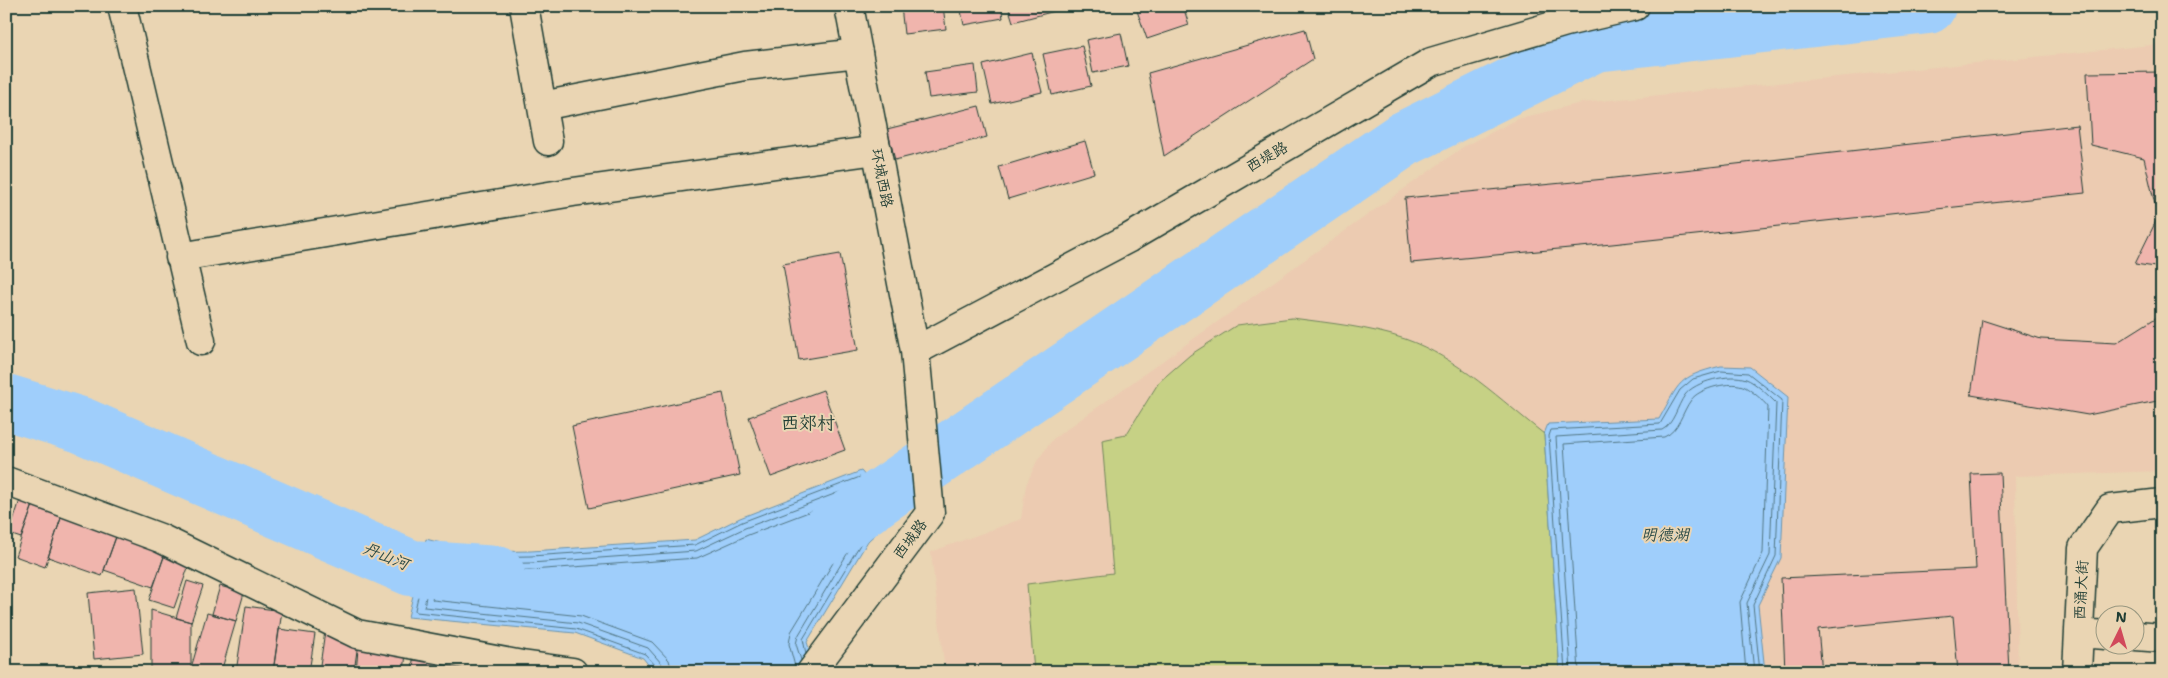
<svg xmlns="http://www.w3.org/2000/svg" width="2168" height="678" viewBox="0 0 2168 678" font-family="'Shantell Sans','LXGW WenKai TC',sans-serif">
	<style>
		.built { fill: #eccbb1 }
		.green { fill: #c6d185; stroke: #72875c }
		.water { fill: #9fcefb; stroke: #6c94ab }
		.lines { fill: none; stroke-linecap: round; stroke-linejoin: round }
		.shore { stroke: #527784; stroke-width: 1 }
		.river { stroke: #9fcefb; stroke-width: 56 }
		.building { fill: #f0b5ad; stroke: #1f3d34 }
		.street-casing { stroke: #1f3d34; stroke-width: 31 }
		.secondary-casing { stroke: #1f3d34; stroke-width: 31 }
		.street { stroke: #ead5b3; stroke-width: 28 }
		.secondary { stroke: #ead5b3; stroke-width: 28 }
		.labels { text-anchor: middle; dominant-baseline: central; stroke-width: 4; stroke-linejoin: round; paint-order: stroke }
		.street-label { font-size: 15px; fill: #1f3d34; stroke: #ead5b3 }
		.water-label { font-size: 16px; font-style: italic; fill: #2c4c48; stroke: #ead5b3 }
		.quarter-label { font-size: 18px; fill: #1f3d34; stroke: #ead5b3 }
	</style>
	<rect width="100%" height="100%" fill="#ead5b3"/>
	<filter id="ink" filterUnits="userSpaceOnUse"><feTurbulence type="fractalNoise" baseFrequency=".02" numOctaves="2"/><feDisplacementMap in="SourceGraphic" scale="10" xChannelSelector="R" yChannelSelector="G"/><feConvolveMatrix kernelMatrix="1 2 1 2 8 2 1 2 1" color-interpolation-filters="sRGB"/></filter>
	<g filter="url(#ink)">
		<path class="built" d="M2162,44V471L2015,476L2018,672H945L931,552L1021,519L1026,485L1037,461L1053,439L1463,147L1518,119L1581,103Z"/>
		<path class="green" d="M1292,318C1330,323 1369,327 1405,339C1457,357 1502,401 1544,434L1560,672H1034L1027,584L1113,573L1102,440L1126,435L1159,382L1190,355L1237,325Z"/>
		<path class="water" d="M1721,366L1750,367L1788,397L1781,558L1758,605L1765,672H1560L1544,434L1548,424L1659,419C1680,382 1677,377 1721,366Z
			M861,471L898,513L868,541L807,642L816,672H654L643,658L575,633L408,617L426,539L475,552L531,551L695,540L740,518Z"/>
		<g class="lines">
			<path class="shore" d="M658,672L657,667L645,654L576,629L416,612L415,610L429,547L432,546L475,557L531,556L695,545L742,522L860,477L890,513L864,538L803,639L806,654
				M664,672L662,664L648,648L578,623L424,607L434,554L436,553L475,564L531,563L696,551L745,528L858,485L881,513L859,534L798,636L796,644L801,660
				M672,672L669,660L652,642L581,616L433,600L432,598L439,564L442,563L472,571L531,570L697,558L748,535L856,494L871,512L853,530L791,632L789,644L796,670
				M1565,672L1549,436L1551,430L1660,424L1680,390L1693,379L1721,371L1748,373L1782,400L1776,556L1753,605L1760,672
				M1571,672L1556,437L1662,430C1674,424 1677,406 1685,395C1695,381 1730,373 1746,379C1755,382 1769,396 1776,403L1770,555L1747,603L1754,672
				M1579,672L1564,444L1664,437C1679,431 1682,412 1691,400C1699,388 1732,380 1745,387C1752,391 1763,400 1768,407L1763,553L1740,602L1746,672"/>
			<path class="river" d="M6,402L81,425L411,568L497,574
				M819,539L1404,139L1595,44L1928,6"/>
		</g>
		<path class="building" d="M901,6H943L946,29L904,34Z
			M960,6H1001L1003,18L964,25Z
			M1008,6H1054L1055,11L1013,22Z
			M1141,6H1183L1189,25L1147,39L1136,8Z
			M1305,29L1313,59L1164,156L1148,73Z
			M1121,33L1128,66L1093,73L1086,40Z
			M1082,46L1091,86L1052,95L1043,54Z
			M1032,53L1042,92L992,104L983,65Z
			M975,65L978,92L929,98L925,72Z
			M2162,72V268L2135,264L2158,217L2144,158L2091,145L2087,73Z
			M979,106L987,137L895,160L887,129Z
			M2077,125L2085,193L1612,244L1411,263L1405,198L1605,179Z
			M1085,141L1094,173L1008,199L999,167Z
			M840,254L858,350L799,360L783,264Z
			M2162,314V400L2088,415L1971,395L1982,320L2041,339L2116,343Z
			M823,390L845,450L771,477L749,417Z
			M723,393L740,475L589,508L572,426Z
			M2000,473L2009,672H1958L1953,616L1818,629L1822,672H1785L1781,578L1976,569L1971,474Z
			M20,500L33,505L21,538L9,534Z
			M33,505L62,515L45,567L15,556Z
			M62,515L117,534L102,576L48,557Z
			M117,534L166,551L153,587L104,570Z
			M166,551L191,559L174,608L149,600Z
			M187,581L203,586L191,622L176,618Z
			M220,586L244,593L236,621L212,614Z
			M136,588L143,654L94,659L88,593Z
			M246,606L282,611L273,672H236Z
			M151,610L191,622V672H151Z
			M207,613L236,621L221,672H205L191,668Z
			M279,629L315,634L309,672H273Z
			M325,631L359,636L354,672H319Z
			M358,649L406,653L404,672H356Z
			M413,660L439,662L438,672H412Z
			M439,662L474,666V672H438Z"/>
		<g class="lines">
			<defs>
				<path id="street" d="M122,6L201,341
					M524,6L548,141
					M542,106L745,66L858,53
					M180,257L573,192L877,150
					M6,481L160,538L357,634L522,665L573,672
					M2079,633L2106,635
					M2136,636L2162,638
					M2077,672L2083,548L2110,509L2162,503"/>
				<path id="secondary" d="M915,351L1129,238L1431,62L1566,22L1635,6
					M811,672L930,513L915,351L849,6"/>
			</defs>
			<use href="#street" class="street-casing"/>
			<use href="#secondary" class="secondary-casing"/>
			<use href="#street" class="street"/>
			<use href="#secondary" class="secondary"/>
		</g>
	</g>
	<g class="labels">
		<g class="street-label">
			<text transform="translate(1267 157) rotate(-30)">西堤路</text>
			<text transform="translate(882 178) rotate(79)">环城西路</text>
			<text transform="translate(910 539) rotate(-53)">西城路</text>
			<text transform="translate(2081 590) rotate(-87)">西涌大街</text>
		</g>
		<g class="water-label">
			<text x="1665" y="534">明德湖</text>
			<text transform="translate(386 556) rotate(22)">丹山河</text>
		</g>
		<g class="quarter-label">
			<text x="808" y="423">西郊村</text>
		</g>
	</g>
	<rect width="2168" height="678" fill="none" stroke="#ead5b3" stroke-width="25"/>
	<rect x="12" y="12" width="2143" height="653" fill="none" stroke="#1f3d34" stroke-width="2" filter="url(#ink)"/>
	<g transform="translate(2120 630) rotate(5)"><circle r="24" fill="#ead5b3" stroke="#999880"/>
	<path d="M0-4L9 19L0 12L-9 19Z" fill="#d1495b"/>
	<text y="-8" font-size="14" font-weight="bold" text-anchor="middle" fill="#1f3d34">N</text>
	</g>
</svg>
